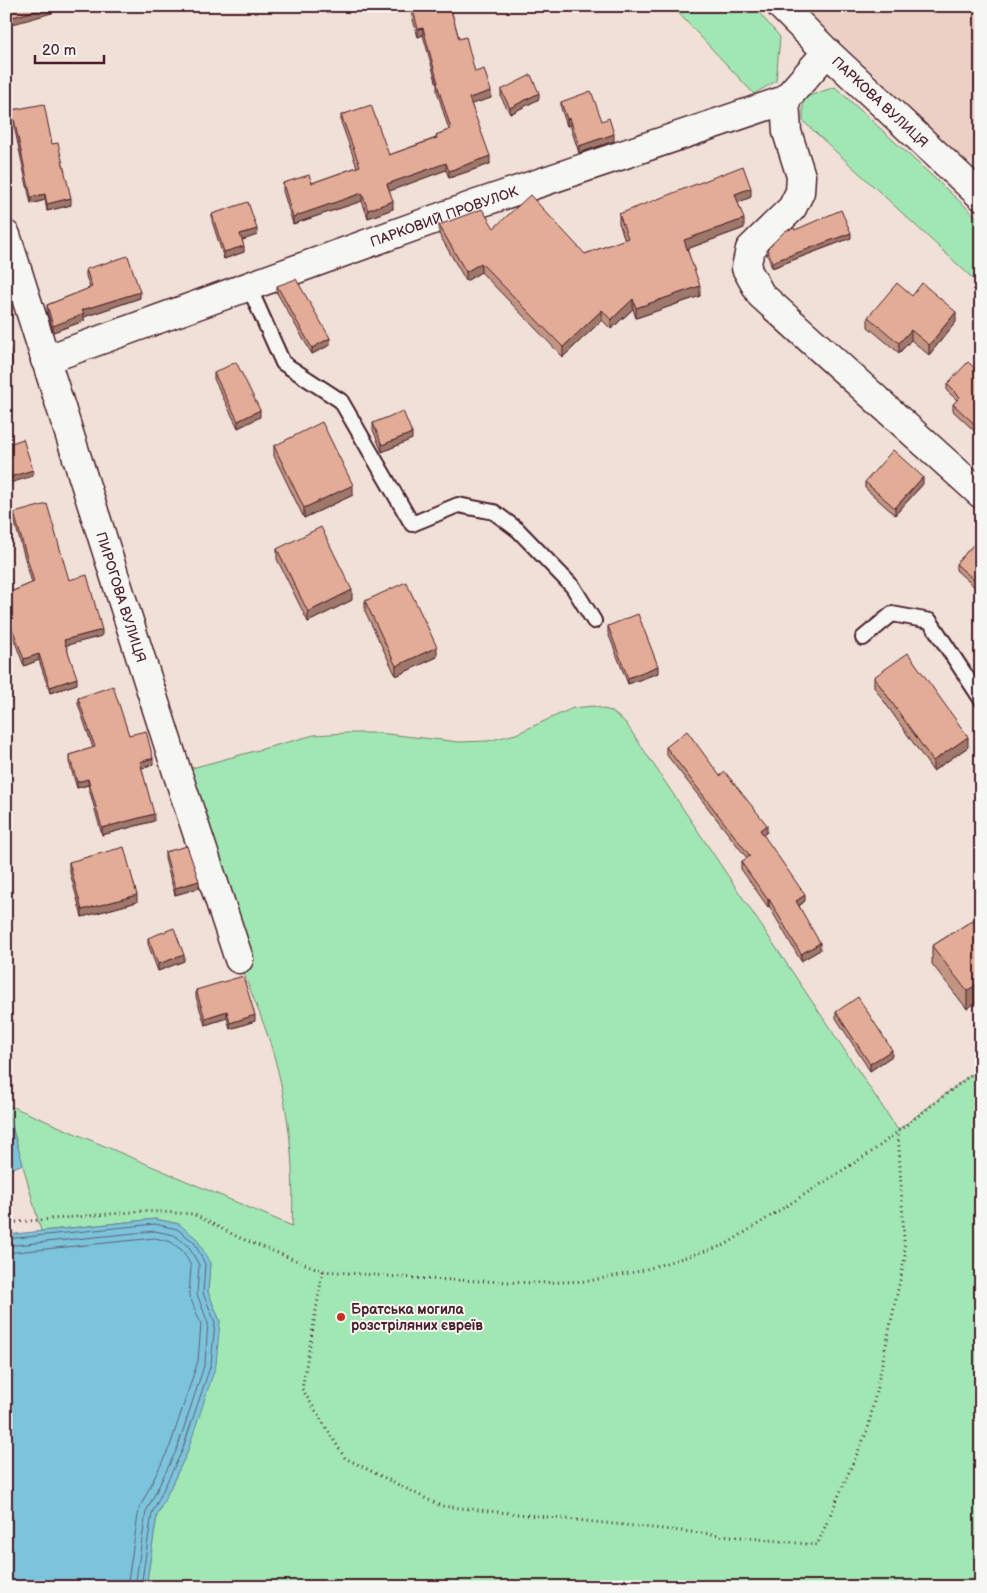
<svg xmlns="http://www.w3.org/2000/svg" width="987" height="1593" viewBox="0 0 987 1593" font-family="'Balsamiq Sans',sans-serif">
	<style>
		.built { fill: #ecd0c4 }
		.green { fill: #a1e7b4; stroke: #768370 }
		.water { fill: #7cc4dc; stroke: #688295 }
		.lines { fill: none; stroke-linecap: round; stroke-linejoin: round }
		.shore { stroke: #5e6172; stroke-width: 1 }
		.service-casing { stroke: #4a1f2b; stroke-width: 18 }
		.minor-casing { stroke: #4a1f2b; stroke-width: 31 }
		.path { stroke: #4a1f2b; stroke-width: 3; stroke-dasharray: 1 4; stroke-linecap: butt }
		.service { stroke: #f6f6f2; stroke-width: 14 }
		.minor { stroke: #f6f6f2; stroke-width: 28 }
		.wall { fill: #c29482; stroke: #4a1f2b }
		.shaded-wall { fill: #9e786a; stroke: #4a1f2b }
		.building { fill: #e2ac97; stroke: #4a1f2b }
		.poi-dot { fill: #c8321e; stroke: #f6f6f2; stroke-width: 2 }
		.labels { text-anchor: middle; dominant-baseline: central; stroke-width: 4; stroke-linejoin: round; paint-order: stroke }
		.street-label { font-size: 14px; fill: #4a1f2b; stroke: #f6f6f2 }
		.poi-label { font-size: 14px; font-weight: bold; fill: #4a1f2b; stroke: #f6f6f2; text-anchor: start }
	</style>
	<rect width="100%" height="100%" fill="#f0e0d7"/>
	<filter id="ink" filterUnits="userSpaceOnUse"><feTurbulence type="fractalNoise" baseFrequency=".02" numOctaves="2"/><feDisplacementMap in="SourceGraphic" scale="10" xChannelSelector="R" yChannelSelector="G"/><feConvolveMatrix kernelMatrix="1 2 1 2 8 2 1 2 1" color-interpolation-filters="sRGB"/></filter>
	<g filter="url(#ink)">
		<path class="built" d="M803,6H981V151L967,164Z"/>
		<path class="green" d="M672,6H753L780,37L776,81L754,94Z
			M835,87L981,221V286L803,121V98Z
			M593,706L611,711L625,722L898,1130L981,1067V1587H146L157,1515L187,1453L220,1321L208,1292L210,1263L179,1224L156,1219L41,1231L6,1104L292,1226C295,1166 289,1107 272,1049C263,1018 248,988 238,956C217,895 197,834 177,772L314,735L346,733H378L459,742L488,741L516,734L573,708Z"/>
		<path class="water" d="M6,1107L23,1164L6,1171Z
			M155,1219L179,1224L197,1239L210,1263L208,1292L220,1321L216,1365L187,1453L157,1515L146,1587H6V1235Z"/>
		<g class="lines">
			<path class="shore" d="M6,1239L155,1224L177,1229L194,1242L205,1264L203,1293L215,1322L211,1364L182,1451L152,1513L141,1587
				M6,1246L155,1231L174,1235L189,1247L199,1265L197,1294L208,1323L205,1363L177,1449L146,1512L135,1587
				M6,1253L155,1238L171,1242L183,1251L191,1266L189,1295L201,1324L198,1361L170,1446L139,1509L127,1587"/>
			<defs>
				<path id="service" d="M249,287L283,363L341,401L412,524L458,505L494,512L518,530L573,587L594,621
					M863,638L892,614L930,621L981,699"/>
				<g id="minor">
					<path id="s1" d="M781,6L827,52L981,196"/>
					<path d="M785,100L787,132L801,176L800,192L792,208L750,249L746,268L761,295L981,494"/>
					<path id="s2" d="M6,235L177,772L239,959"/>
					<path id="s3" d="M45,360L474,205L785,100L827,52"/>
				</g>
			</defs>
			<use href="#service" class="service-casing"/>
			<use href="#minor" class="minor-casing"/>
			<path class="path" d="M6,1223L144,1211L193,1214L240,1238L323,1271L427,1279L535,1283L589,1281L640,1271L725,1245L873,1151L981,1067
				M323,1271L302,1389L345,1458L441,1506L817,1545L868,1429L905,1257L898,1131"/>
			<use href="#service" class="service"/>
			<use href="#minor" class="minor"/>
		</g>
		<path class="wall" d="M409,6H450L459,39L475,72L491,98L471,104L490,164L449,178L446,170L389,191L393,209L368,218L362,201L293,224L283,191V183H312L357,167L341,122V115L389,155L436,138V135L449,130L437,91V85L423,35L418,37Z
			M501,90L539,99L510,114L501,97Z
			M561,102L602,121L614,141L579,153L570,125L567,126L561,108Z
			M12,110L52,144L71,205L47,211L45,200L31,204L12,117Z
			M751,197L738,202L744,228L687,249L700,296L636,318L633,309L611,329L602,320L563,357L481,272L466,281L439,234V225L494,228L585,254L625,240L619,223V214Z
			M212,214L257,235L242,240L244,252L224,259L212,221Z
			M795,230L851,238L772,268L767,254V249Z
			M86,269L140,298L84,317V321L53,332L47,311V305L90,288L86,276Z
			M277,286L330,345L312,354L277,293Z
			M912,296L956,322L929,355L911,340L899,353L868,327V317Z
			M214,373L260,417L238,428L214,379Z
			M981,374V437L953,411V404L957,400L947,391V384Z
			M373,423L412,439L382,452L373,430Z
			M274,446L353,495L304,518L274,456Z
			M865,482L923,484L895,515L865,488Z
			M14,513L69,580L102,636L66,645L77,684L50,693L39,660L24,666L12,634L6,636V594L32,583L14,520Z
			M981,536V593L956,570V564Z
			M277,549L352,600L308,622L277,559Z
			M365,601L437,657L396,676L365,611Z
			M608,626L658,673L628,684L608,633Z
			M874,677L968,747L933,771L874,687Z
			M78,698L129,735L153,764L141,768L154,821L102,835L88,785L77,788L69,762V755L93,748L78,704Z
			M666,747L720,776L767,832L763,835L805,901L799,906L820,950L801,961L769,906L768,907L741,869V862L747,858L666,754Z
			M165,852L199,888L175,895L165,859Z
			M69,862L137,902L82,917L69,869Z
			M981,915L967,1009L932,964V946Z
			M148,938L184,961L158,971L148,944Z
			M196,990L255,1021L230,1029L227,1018L205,1025L196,997Z
			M836,1012L892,1056L870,1071L836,1018Z"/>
		<path class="shaded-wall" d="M52,6V13L6,26V19Z
			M423,28V35L418,37V29Z
			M491,91V98L469,105V98Z
			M539,93V99L510,114V108Z
			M570,118V125L567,126V119Z
			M614,134V141L579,153V146Z
			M490,156V164L449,178V171Z
			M446,163V170L387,192V184Z
			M751,188V197L735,204V194Z
			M362,193V201L293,224V217Z
			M45,194V200L31,204V197Z
			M71,198V205L47,211V204Z
			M393,201V209L368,218V210Z
			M744,219V228L684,250V240Z
			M257,229V235L240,241V234Z
			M851,233V238L772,268V262Z
			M244,246V252L224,259V252Z
			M481,263V272L466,281V272Z
			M700,286V296L636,318V308Z
			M140,292V298L84,317V321L53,332V326L82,310Z
			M633,299V309L611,329V320Z
			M602,310V320L563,357V347Z
			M956,312V322L929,355V345Z
			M911,330V340L899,353V343Z
			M330,338V345L312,354V348Z
			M12,357V365L6,367V359Z
			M260,410V417L238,428V421Z
			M412,433V439L382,452V445Z
			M33,470V476L7,484V491H6V478Z
			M923,477V484L895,515V508Z
			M353,485V495L304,518V508Z
			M352,590V600L308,622V612Z
			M12,628V634L6,636V630Z
			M102,630V636L64,646V640Z
			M437,647V657L396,676V666Z
			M39,654V660L24,666V659Z
			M658,666V673L628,684V678Z
			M77,678V684L50,693V687Z
			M968,737V747L933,771V761Z
			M153,758V764L140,769V762Z
			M88,779V785L77,788V782Z
			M154,814V821L102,835V828Z
			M767,825V832L760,837V830Z
			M199,881V888L175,895V888Z
			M137,895V902L82,917V910Z
			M805,895V901L796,908V901Z
			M769,899V906L768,907V900Z
			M820,943V950L801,961V954Z
			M184,955V961L158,971V964Z
			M981,981V999L967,1009V991Z
			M227,1011V1018L205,1025V1018Z
			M255,1015V1021L230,1029V1023Z
			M892,1050V1056L870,1071V1064Z"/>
		<path class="building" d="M6,6H52L6,19Z
			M412,6H450L459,39L466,37L475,72L484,69L491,91L469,98L490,156L449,171L446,163L387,184L393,201L368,210L362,193L293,217L283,183L309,175L312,183L360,166L341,115L371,105L389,155L437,138L436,135L451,129L437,84L438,83L423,28L418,29Z
			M531,75L539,93L510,108L501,90Z
			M591,91L602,121L609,118L614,134L579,146L570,118L567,119L561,102Z
			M44,104L52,144L58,143L71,198L47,204L45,194L31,197L12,110Z
			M743,166L751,188L735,194L744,219L684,240L700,286L636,308L633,299L611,320L602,310L563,347L481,263L466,272L439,225L482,209L494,228L530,195L585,254L628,238L619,214Z
			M248,202L257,229L240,234L244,246L224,252L212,214Z
			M841,210L851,233L772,262L767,249L785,231L794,228L795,230Z
			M128,256L140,292L82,310L84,314L53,326L47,305L92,287L86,269Z
			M296,279L330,338L312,348L277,286Z
			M897,283L912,296L922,283L956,312L929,345L911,330L899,343L868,317Z
			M6,336L12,357L6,359Z
			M236,362L260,410L238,421L214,373Z
			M968,362L981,374V430L953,404L960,397L947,384Z
			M403,411L412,433L382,445L373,423Z
			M322,422L353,485L304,508L274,446Z
			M23,439L33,470L6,478V445Z
			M893,450L923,477L895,508L865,482Z
			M47,504L69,580L87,575L102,630L64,640L77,678L50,687L39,654L24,659L12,628L6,630V594L34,582L14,513Z
			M321,527L352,590L308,612L277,549Z
			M981,536V586L956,564Z
			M406,582L437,647L396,666L365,601Z
			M638,614L658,666L628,678L608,626Z
			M908,653L968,737L933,761L874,677Z
			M113,686L129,735L146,731L153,758L140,762L154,814L102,828L88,779L77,782L69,755L95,747L78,698Z
			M687,731L720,776L725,772L767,825L760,830L805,895L796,901L820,943L801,954L769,899L768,900L741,862L750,856L666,747Z
			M187,846L199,881L175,888L165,852Z
			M124,847L137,895L82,910L69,862Z
			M981,915V981L967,991L932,946Z
			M174,928L184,955L158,964L148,938Z
			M243,976L255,1015L230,1023L227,1011L205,1018L196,990Z
			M858,997L892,1050L870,1064L836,1012Z"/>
	</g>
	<circle class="poi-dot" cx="341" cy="1317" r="5"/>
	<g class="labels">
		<g class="street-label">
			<text stroke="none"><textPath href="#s1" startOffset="138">ПАРКОВА ВУЛИЦЯ</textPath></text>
			<text stroke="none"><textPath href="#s3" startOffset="424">ПАРКОВИЙ ПРОВУЛОК</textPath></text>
			<text stroke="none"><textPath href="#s2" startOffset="380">ПИРОГОВА ВУЛИЦЯ</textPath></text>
		</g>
		<g class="poi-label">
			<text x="351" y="1309">Братська могила<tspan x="351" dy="16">розстріляних євреїв</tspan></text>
		</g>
	</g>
	<rect width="987" height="1593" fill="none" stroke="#f6f6f2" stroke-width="25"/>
	<rect x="12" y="12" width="962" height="1568" fill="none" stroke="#4a1f2b" stroke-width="2" filter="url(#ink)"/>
	<path d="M35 55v8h69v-8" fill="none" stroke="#4a1f2b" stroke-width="2.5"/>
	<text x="42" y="55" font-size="15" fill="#4a1f2b" stroke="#f6f6f2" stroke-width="4" paint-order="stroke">20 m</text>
</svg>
